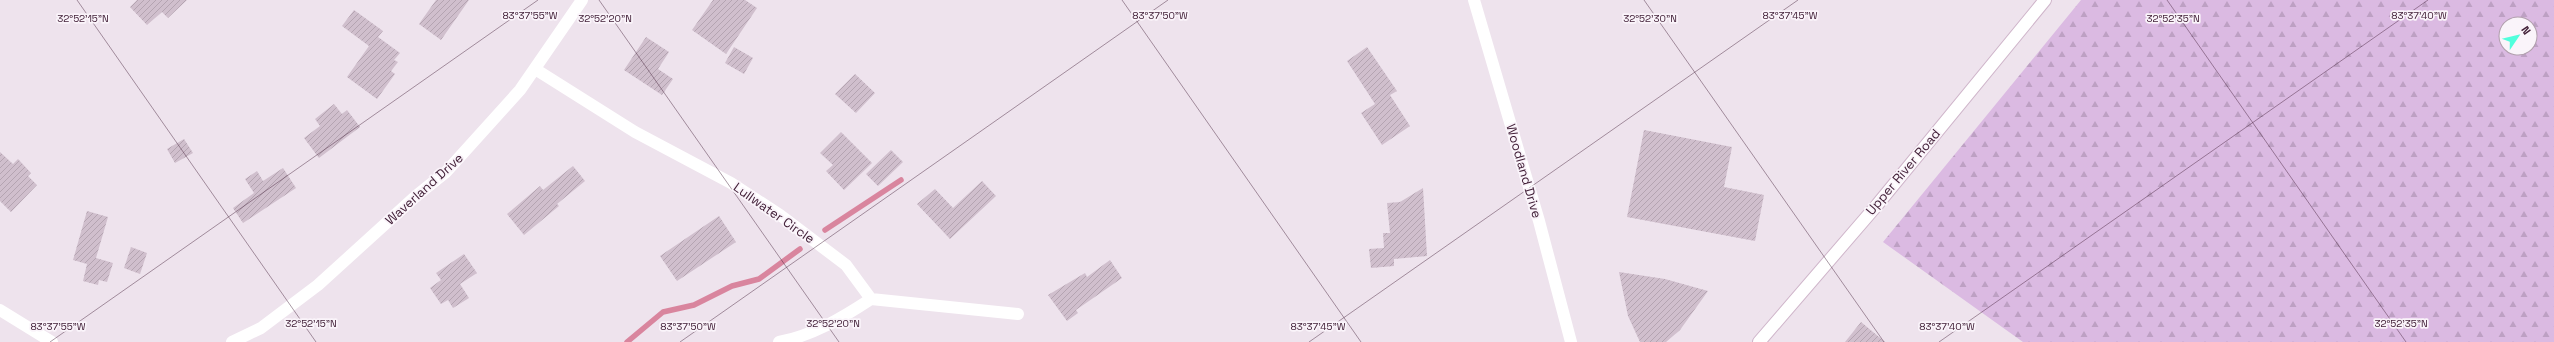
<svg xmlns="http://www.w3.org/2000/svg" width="2554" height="342" viewBox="0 0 2554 342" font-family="'Space Grotesk',sans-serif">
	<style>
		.forest { fill: url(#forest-firs); fill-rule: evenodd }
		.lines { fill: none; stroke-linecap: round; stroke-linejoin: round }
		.stream { stroke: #d9859e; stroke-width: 5.5 }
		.building { fill: url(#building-hatch) }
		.secondary-casing { stroke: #cfb5ca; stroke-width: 14 }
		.street { stroke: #fff; stroke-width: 12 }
		.secondary { stroke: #fff; stroke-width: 12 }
		.ticks { fill: none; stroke: #422038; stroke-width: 1; stroke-opacity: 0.45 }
		.labels { text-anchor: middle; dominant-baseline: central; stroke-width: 3.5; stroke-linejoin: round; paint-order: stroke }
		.street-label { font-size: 13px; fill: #422038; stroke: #faf4fa }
		.ticks-label { font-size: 10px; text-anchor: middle; fill: #422038; stroke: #faf4fa; stroke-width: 3.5; stroke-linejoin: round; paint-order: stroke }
	</style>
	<defs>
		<pattern id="forest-firs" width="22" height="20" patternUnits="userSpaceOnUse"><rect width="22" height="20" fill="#dbbae2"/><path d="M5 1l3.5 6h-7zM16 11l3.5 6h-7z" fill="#bda0c3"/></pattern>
		<pattern id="building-hatch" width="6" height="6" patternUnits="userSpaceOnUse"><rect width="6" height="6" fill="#d0bfcd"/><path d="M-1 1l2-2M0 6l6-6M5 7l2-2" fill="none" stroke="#b4a4b1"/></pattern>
	</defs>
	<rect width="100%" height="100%" fill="#eee3ed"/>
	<path class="forest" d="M2081,0H2554V342H2023L1883,242ZM2506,24H2530V48H2506Z"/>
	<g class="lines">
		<path class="stream" d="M825,230L901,180
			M627,342L663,312L694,305L732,286L759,279L800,249"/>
	</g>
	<path class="building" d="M137,0H187L168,18L162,12L147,25L130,7Z
		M436,0H469L441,40L419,24Z
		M713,0H745L757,8L726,54L692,30Z
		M354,10L383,31L378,37L400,53L394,60L398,62L391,71L395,74L377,99L347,77L369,46L342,26Z
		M646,37L669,52L658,69L673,79L662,95L624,70Z
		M734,47L753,58L744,74L725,63Z
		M1367,47L1397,91L1390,95L1410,126L1382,145L1361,113L1375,104L1347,61Z
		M855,74L875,93L856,113L835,94Z
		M334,104L342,114L347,110L360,127L319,158L304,138L320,126L315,119Z
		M1644,130L1732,147L1724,187L1764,195L1755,241L1627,217Z
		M841,132L872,163L844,190L826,171L833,165L820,153Z
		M184,139L193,153L175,163L167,149Z
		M891,150L903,162L878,186L866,174Z
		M0,152L13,164L18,159L31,173L28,176L37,185L11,212L0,201Z
		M573,166L585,181L557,204L559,206L524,235L507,214L540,186L543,190Z
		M283,168L296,188L243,223L233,208L254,193L245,179L257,171L263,181Z
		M982,181L996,196L950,239L917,204L935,189L953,208Z
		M1423,188L1427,256L1394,259V266L1371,268L1369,249L1384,248L1383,233H1390L1387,203L1400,202Z
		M87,211L108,217L96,258L113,263L107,282L99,280L98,285L83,281L87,264L73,260Z
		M719,216L736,242L677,281L660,256Z
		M131,247L147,253L140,274L124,268Z
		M464,254L477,273L460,284L469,298L453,308L448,300L441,304L430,288L441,280L436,273Z
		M1110,260L1122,278L1076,310L1078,313L1067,321L1048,295L1085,273L1087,277Z
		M1619,272L1665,279L1708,291L1680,330L1666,342H1640L1628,316Z
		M1861,322L1885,342H1845Z"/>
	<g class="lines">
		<defs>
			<path id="secondary" d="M1759,342L1877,205L2045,0"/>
		</defs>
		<use href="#secondary" class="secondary-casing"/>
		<path class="street" d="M1474,0L1539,221L1571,342
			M535,69L635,132L731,183L780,215L846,265L871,299L1018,314
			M0,310L52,342
			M232,342L261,328L318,285L416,196L446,172L520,90L582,0
			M779,342C814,335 842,318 871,299"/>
		<use href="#secondary" class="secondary"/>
	</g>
	<path class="ticks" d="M77,0L316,342M599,0L839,342M1122,0L1361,342M1644,0L1884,342M2167,0L2406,342M50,342L538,0M680,342L1168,0M1309,342L1798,0M1939,342L2428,0"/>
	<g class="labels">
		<g class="street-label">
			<text transform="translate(1524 171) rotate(74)">Woodland Drive</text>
			<text transform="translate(1903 172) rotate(-50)">Upper River Road</text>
			<text transform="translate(424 189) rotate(-42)">Waverland Drive</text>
			<text transform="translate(774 213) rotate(35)">Lullwater Circle</text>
		</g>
	</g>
	<g class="ticks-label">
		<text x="530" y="19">83°37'55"W</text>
		<text x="1160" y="19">83°37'50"W</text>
		<text x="1790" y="19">83°37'45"W</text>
		<text x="2419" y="19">83°37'40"W</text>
		<text x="83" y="22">32°52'15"N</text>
		<text x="605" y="22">32°52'20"N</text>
		<text x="2173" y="22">32°52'35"N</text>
		<text x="1650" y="22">32°52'30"N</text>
		<text x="311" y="327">32°52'15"N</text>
		<text x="833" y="327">32°52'20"N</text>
		<text x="2401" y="327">32°52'35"N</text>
		<text x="58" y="330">83°37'55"W</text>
		<text x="688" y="330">83°37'50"W</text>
		<text x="1318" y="330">83°37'45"W</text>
		<text x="1947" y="330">83°37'40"W</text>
	</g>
	<g transform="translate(2518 36) rotate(55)"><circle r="19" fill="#faf4fa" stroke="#b09fac"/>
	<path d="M0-3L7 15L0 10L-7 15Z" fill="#50ffdc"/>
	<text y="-6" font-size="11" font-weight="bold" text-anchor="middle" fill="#422038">N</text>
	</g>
</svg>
